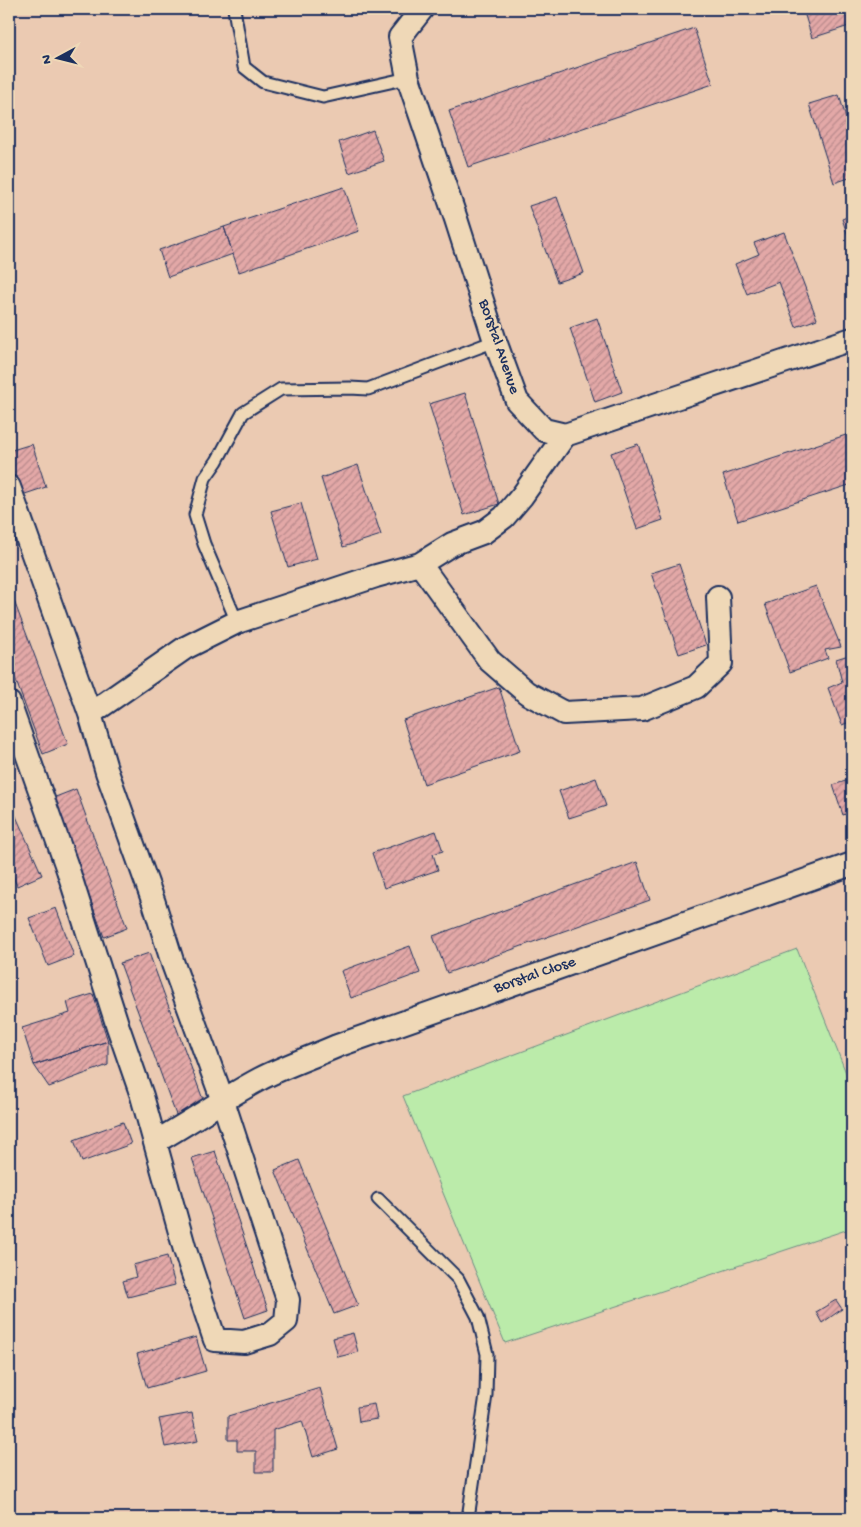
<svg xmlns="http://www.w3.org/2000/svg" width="861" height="1527" viewBox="0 0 861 1527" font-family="'Gochi Hand',sans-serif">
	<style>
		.pitch { fill: #bbebaa; stroke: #6b8d84 }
		.building { fill: url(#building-hatch); stroke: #1b2f5e }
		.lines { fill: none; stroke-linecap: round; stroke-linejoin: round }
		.lane-casing { stroke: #1b2f5e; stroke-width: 15 }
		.street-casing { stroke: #1b2f5e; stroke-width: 26 }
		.lane { stroke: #efd8b7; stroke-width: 11 }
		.street { stroke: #efd8b7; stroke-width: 22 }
		.labels { text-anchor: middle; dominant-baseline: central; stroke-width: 5; stroke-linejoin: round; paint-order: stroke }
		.street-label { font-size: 16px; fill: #1b2f5e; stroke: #efd8b7 }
	</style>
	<defs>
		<pattern id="building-hatch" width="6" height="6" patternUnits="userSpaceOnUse" patternTransform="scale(1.25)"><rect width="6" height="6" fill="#e3a8a7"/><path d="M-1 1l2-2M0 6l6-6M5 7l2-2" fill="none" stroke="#b7898b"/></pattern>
	</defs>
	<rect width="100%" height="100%" fill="#ebcab2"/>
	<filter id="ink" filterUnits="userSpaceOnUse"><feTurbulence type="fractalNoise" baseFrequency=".02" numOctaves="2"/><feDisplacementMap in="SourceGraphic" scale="10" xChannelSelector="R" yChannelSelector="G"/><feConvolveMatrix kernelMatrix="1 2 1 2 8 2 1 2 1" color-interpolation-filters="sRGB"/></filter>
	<g filter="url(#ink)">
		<path class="pitch" d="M797,949L852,1088V1228L505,1343L403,1096Z"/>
		<path class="building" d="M803,9H852V25L812,38Z
			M694,28L713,84L468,167L449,111Z
			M839,95L852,137V177L834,183L809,104Z
			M373,130L384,161L349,173L339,142Z
			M344,187L359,231L239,272L224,227Z
			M557,197L584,273L557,282L529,206Z
			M852,215V247L842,219Z
			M224,227L233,254L168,277L159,250Z
			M784,232L817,319L796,327L779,282L747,294L735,264L759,254L754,243Z
			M597,318L622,392L595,402L570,328Z
			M465,393L499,504L464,515L429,404Z
			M849,434L852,442V484L738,521L723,475Z
			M32,444L46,487L16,497L9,476V451Z
			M638,444L663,520L637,529L611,453Z
			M358,465L381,535L343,547L321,478Z
			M301,503L317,559L288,567L271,511Z
			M679,564L706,645L679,654L651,573Z
			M816,586L841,647L825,650L828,658L790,672L765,604Z
			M14,601L68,744L43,754L9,662V603Z
			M852,654V721L842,725L828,688L842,682L836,659Z
			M499,687L520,751L424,784L403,720Z
			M596,778L606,806L569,818L559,791Z
			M852,779V812L843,815L833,785Z
			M76,789L127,928L104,937L53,798Z
			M15,814L42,875L17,886L9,867V817Z
			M436,831L443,851L433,854L438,870L384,888L372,853Z
			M637,862L650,900L447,973L433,936Z
			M56,908L74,956L48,966L29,918Z
			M410,946L420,973L351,998L341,971Z
			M149,953L205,1105L176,1115L120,963Z
			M93,994L108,1041L34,1065L22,1028L70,1013L67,1002Z
			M108,1041V1065L49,1087L34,1065Z
			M123,1122L131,1144L82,1162L74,1140Z
			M215,1151L268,1310L245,1318L192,1158Z
			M299,1160L358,1305L334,1314L275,1170Z
			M167,1256L175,1285L128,1297L123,1281L136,1277L133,1265Z
			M836,1300L842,1309L822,1323L816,1312Z
			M353,1333L358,1352L338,1357L333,1338Z
			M196,1337L206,1371L147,1388L137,1354Z
			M320,1388L338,1449L313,1457L302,1421L273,1430V1472H256V1451H237V1440H228V1416Z
			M374,1404L377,1419L359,1422L357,1407Z
			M192,1413L198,1441L165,1447L159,1419Z"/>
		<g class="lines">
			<defs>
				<path id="lane" d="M234,9L244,67L263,82L323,97L408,78
					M237,622L204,544L195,515L205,478L217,461L243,413L281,389L350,388L368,389L495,341
					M378,1199L458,1279L478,1317L487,1354L486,1395L468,1518"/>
				<path id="street" d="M422,9L400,37L408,78L456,219L495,341L517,401L544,430L565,435L852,339
					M9,487L90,714L107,772L154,903L173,964L223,1101L288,1300L286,1321L270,1334L244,1342L215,1340L185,1250L142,1096L118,1027L68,870L9,703
					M420,564L490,661L527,693L564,713L642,709L696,687L721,663L718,597
					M90,714L185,648L237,622L376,576L420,564L452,544L484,532L504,517L522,496L565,435
					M155,1142C191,1122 224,1098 260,1079C285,1066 312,1057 337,1046L852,864"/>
			</defs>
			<use href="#lane" class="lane-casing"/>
			<use href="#street" class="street-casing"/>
			<use href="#lane" class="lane"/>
			<use href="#street" class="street"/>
		</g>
	</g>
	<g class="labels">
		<g class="street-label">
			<text transform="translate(498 347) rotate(71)">Borstal Avenue</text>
			<text transform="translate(535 976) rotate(-19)">Borstal Close</text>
		</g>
	</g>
	<rect width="861" height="1527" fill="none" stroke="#efd8b7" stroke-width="30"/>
	<rect x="15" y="15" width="831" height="1497" fill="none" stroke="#1b2f5e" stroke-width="2" filter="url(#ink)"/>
	<g transform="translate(58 58) rotate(263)" stroke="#efd8b7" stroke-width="4" paint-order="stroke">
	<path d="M0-4L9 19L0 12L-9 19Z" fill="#1b2f5e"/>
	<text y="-8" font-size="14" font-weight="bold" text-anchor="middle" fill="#1b2f5e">N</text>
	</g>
</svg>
